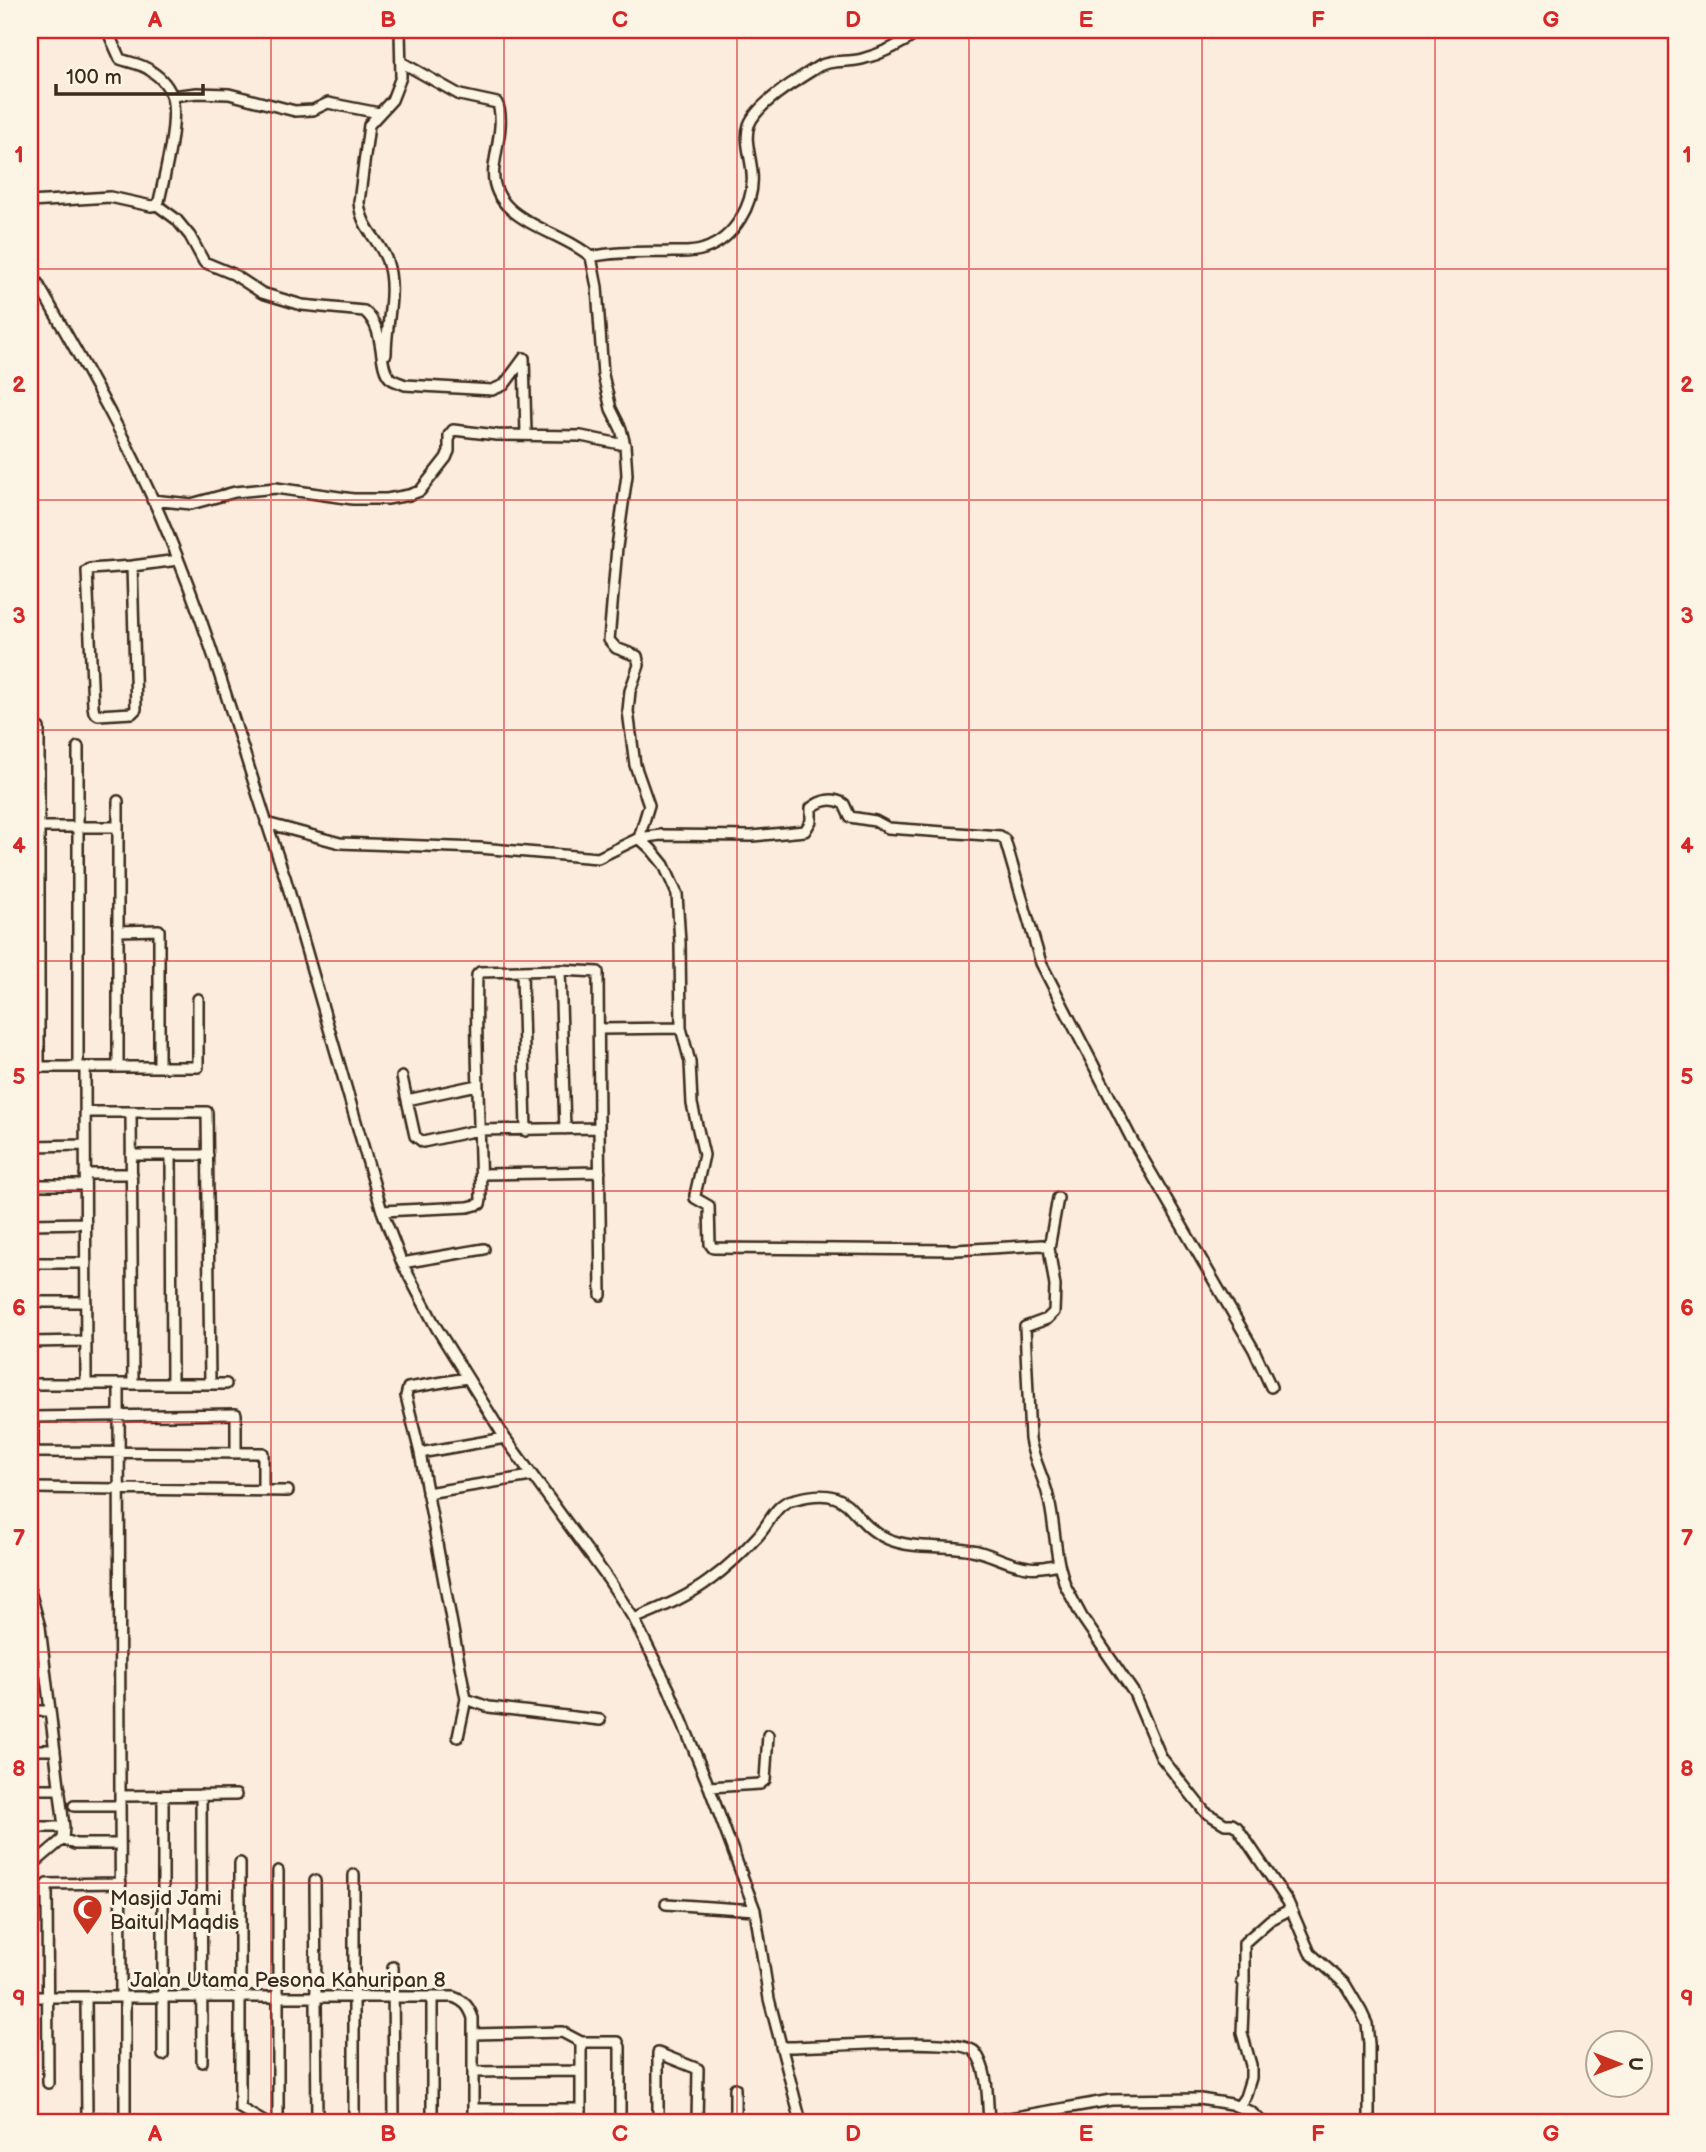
<svg xmlns="http://www.w3.org/2000/svg" width="1706" height="2152" viewBox="0 0 1706 2152" font-family="'Balsamiq Sans',sans-serif">
	<style>
		.lines { fill: none; stroke-linecap: round; stroke-linejoin: round }
		.minor-casing { stroke: #3b2a1e; stroke-width: 14 }
		.minor { stroke: #fcf5e5; stroke-width: 9 }
		.grid { fill: none; stroke: #d62828; stroke-width: 2; stroke-opacity: 0.55 }
		.labels { text-anchor: middle; dominant-baseline: central; stroke-width: 6; stroke-linejoin: round; paint-order: stroke }
		.poi-label { font-size: 21px; fill: #3b2a1e; stroke: #fcf5e5; text-anchor: start }
		.street-label { font-size: 21px; fill: #3b2a1e; stroke: #fcf5e5 }
		.neatline { fill: none; stroke: #d62828; stroke-width: 2.5 }
		.grid-label { font-size: 23px; text-anchor: middle; font-weight: bold; fill: #d62828 }
	</style>
	<rect width="100%" height="100%" fill="#fbecde"/>
	<filter id="ink" filterUnits="userSpaceOnUse"><feTurbulence type="fractalNoise" baseFrequency=".0143" numOctaves="2"/><feDisplacementMap in="SourceGraphic" scale="14" xChannelSelector="R" yChannelSelector="G"/><feConvolveMatrix kernelMatrix="1 2 1 2 8 2 1 2 1" color-interpolation-filters="sRGB"/></filter>
	<g filter="url(#ink)">
		<g class="lines">
			<defs>
				<path id="minor" d="M401,62L460,95L497,103C505,118 496,150 494,167C487,221 562,230 591,257L597,287L603,375L611,409L621,429L625,445L627,475L617,547L609,640L616,648L637,656L639,665L630,691L628,711L635,765L649,805L639,838
					M172,96L197,93L229,94L295,111L313,110L328,103L379,113
					M30,202L110,197L151,206L157,205L159,201C165,174 178,123 172,97C169,86 160,77 151,71C143,64 131,63 120,59L107,30
					M157,205L176,219L190,236L204,262L233,274L262,293L302,305L364,311C387,329 377,366 390,378C393,381 401,383 405,385L492,390L504,385L524,358
					M591,257C617,251 645,253 672,252C683,252 693,253 704,249C734,239 755,204 752,173C751,157 744,140 749,125C757,103 800,78 819,66C833,59 847,63 862,59C882,54 905,42 922,30
					M30,270C79,356 130,442 168,534C215,645 245,763 285,877L382,1211L402,1263L436,1327L505,1438L608,1579L634,1619L669,1689L709,1787L755,1910L769,1999L801,2122
					M386,354C386,323 397,290 387,261C380,240 361,229 359,202L369,125L392,100L401,77L400,30
					M524,358L526,434
					M152,500L191,504L235,492L276,488L353,499H387L409,495L420,491L446,458L449,451V435L453,430L497,435L581,436L625,445
					M132,566L136,709L132,713L98,715L94,712L93,706L87,571L90,569L132,566L178,560
					M39,728V1067
					M78,747V1067
					M118,801V1067
					M266,823L340,843L480,848L598,858L639,838L661,835L752,836L805,831L811,821V808C821,800 833,797 844,804L850,817L875,821L888,828L1000,836L1005,840L1041,963L1131,1138L1254,1350L1271,1387
					M30,827H118
					M639,838L651,849L664,865L677,894L680,943L681,1028L690,1062L692,1104L704,1155L695,1195V1198L709,1206L710,1244L713,1248L956,1250L1042,1245L1049,1248
					M118,931L159,930V1067
					M560,970L565,1129
					M522,971L526,1131
					M600,1029L681,1028
					M30,1067H198V999
					M85,1067L86,1384
					M402,1077L407,1100L477,1085
					M85,1112H207L210,1384
					M131,1112L133,1384
					M599,1128L601,1295
					M30,1146L85,1145
					M131,1155H208
					M171,1155L172,1384
					M85,1174H132
					M481,1174L600,1172
					M30,1185H85
					M1058,1198L1049,1248L1055,1286L1054,1312L1047,1319L1025,1327L1030,1439C1033,1458 1042,1474 1047,1492C1054,1516 1054,1540 1059,1564
					M382,1211L468,1207L480,1204L481,1200C480,1125 475,1050 477,975L480,972L560,970L598,972L599,1128L478,1130L423,1142L415,1136L407,1100
					M30,1224L86,1223
					M30,1263H86
					M402,1263L484,1249
					M30,1302H86
					M30,1342L86,1341
					M467,1378L408,1388L406,1396L420,1453L466,1699L489,1707L600,1720
					M30,1384H226
					M119,1384L120,1796
					M236,1453V1414L33,1417V1452L263,1453V1490
					M420,1453L505,1438
					M33,1488L288,1491
					M427,1493L531,1476
					M30,1591L40,1627L64,1827L63,1839L30,1867
					M634,1619C660,1608 686,1598 710,1580C724,1570 744,1551 757,1537C769,1525 775,1504 792,1500C858,1482 844,1520 888,1539C914,1550 944,1544 972,1550C991,1553 1008,1565 1028,1567C1038,1569 1049,1566 1059,1564L1065,1585L1082,1617L1134,1693L1161,1757L1205,1812L1225,1824H1232L1237,1827L1288,1902L1310,1953L1345,1984L1361,2011L1367,2024L1369,2044V2122
					M30,1671H45
					M30,1711H50
					M458,1737L466,1699
					M30,1750H55
					M709,1787L760,1784L765,1780L768,1735
					M30,1789H60
					M201,1795L202,2062
					M163,1796V2055
					M74,1806H120
					M30,1827H64
					M63,1839L75,1844H120
					M240,1863V2108L264,2122
					M278,1871V2122
					M354,1875V2122
					M315,1881L317,2122
					M666,1904L755,1910
					M393,1967L394,2122
					M1244,1984V1943L1270,1920L1291,1909
					M30,1997H453C465,2001 469,2007 473,2018V2122
					M86,1997L87,2118L125,2119V1997
					M121,1997L120,1796L236,1795
					M473,2034L562,2032L581,2042H618L620,2047V2122
					M581,2042V2122
					M781,2047C810,2048 961,2035 975,2052C989,2070 987,2099 989,2121
					M473,2072L581,2071
					M48,2083L47,1884L121,1883
					M735,2088V2122
					M1238,2107L1245,2097L1251,2078V2065L1242,2033L1244,1984L1242,1981
					M473,2109H581
					M432,2122V1997
					M658,2122V2053L698,2069L697,2122
					M987,2122L1111,2100L1200,2099L1231,2104L1251,2112L1262,2122"/>
			</defs>
			<use href="#minor" class="minor-casing"/>
			<use href="#minor" class="minor"/>
		</g>
	</g>
	<path class="grid" d="M271,30V2122M504,30V2122M737,30V2122M969,30V2122M1202,30V2122M1435,30V2122M30,269H1676M30,500H1676M30,730H1676M30,961H1676M30,1191H1676M30,1422H1676M30,1652H1676M30,1883H1676"/>
	<defs>
		<symbol id="mosque-pin" viewBox="-11 -11 22 30"><path d="M0 17L-7.5 6A9.5 9.5 0 1 1 7.5 6Z" fill="#c8321e" stroke="#fcf5e5"/><path d="M3.5-4.9A6 6 0 1 0 3.5 4.9A5 5 0 1 1 3.5-4.9Z" fill="#fff"/></symbol>
	</defs>
	<g fill-rule="evenodd">
		<use href="#mosque-pin" x="70" y="1892" width="35" height="47"/>
	</g>
	<g class="labels">
		<g class="poi-label">
			<text x="110" y="1898">Masjid Jami<tspan x="110" dy="24">Baitul Maqdis</tspan></text>
		</g>
		<g class="street-label">
			<text x="288" y="1980">Jalan Utama Pesona Kahuripan 8</text>
		</g>
	</g>
	<rect width="1706" height="2152" fill="none" stroke="#fcf5e5" stroke-width="77"/>
	<g transform="translate(1619 2064) rotate(90)"><circle r="33" fill="#fcf5e5" stroke="#afa495" stroke-width="2"/>
	<path d="M0-5L12 26L0 18L-12 26Z" fill="#c8321e"/>
	<text y="-10" font-size="19" font-weight="bold" text-anchor="middle" fill="#3b2a1e">U</text>
	</g>
	<path d="M56 84v10h147v-10" fill="none" stroke="#3b2a1e" stroke-width="3.5"/>
	<text x="66" y="84" font-size="21" fill="#3b2a1e" stroke="#fcf5e5" stroke-width="5" paint-order="stroke">100 m</text>
	<rect x="38" y="38" width="1630" height="2076" class="neatline"/>
	<g class="grid-label">
		<text x="155" y="27">A</text>
		<text x="388" y="27">B</text>
		<text x="620" y="27">C</text>
		<text x="853" y="27">D</text>
		<text x="1086" y="27">E</text>
		<text x="1318" y="27">F</text>
		<text x="1551" y="27">G</text>
		<text x="19" y="162">1</text>
		<text x="1687" y="162">1</text>
		<text x="19" y="392">2</text>
		<text x="1687" y="392">2</text>
		<text x="19" y="623">3</text>
		<text x="1687" y="623">3</text>
		<text x="19" y="853">4</text>
		<text x="1687" y="853">4</text>
		<text x="19" y="1084">5</text>
		<text x="1687" y="1084">5</text>
		<text x="19" y="1315">6</text>
		<text x="1687" y="1315">6</text>
		<text x="19" y="1545">7</text>
		<text x="1687" y="1545">7</text>
		<text x="19" y="1776">8</text>
		<text x="1687" y="1776">8</text>
		<text x="19" y="2006">9</text>
		<text x="1687" y="2006">9</text>
		<text x="155" y="2141">A</text>
		<text x="388" y="2141">B</text>
		<text x="620" y="2141">C</text>
		<text x="853" y="2141">D</text>
		<text x="1086" y="2141">E</text>
		<text x="1318" y="2141">F</text>
		<text x="1551" y="2141">G</text>
	</g>
</svg>
